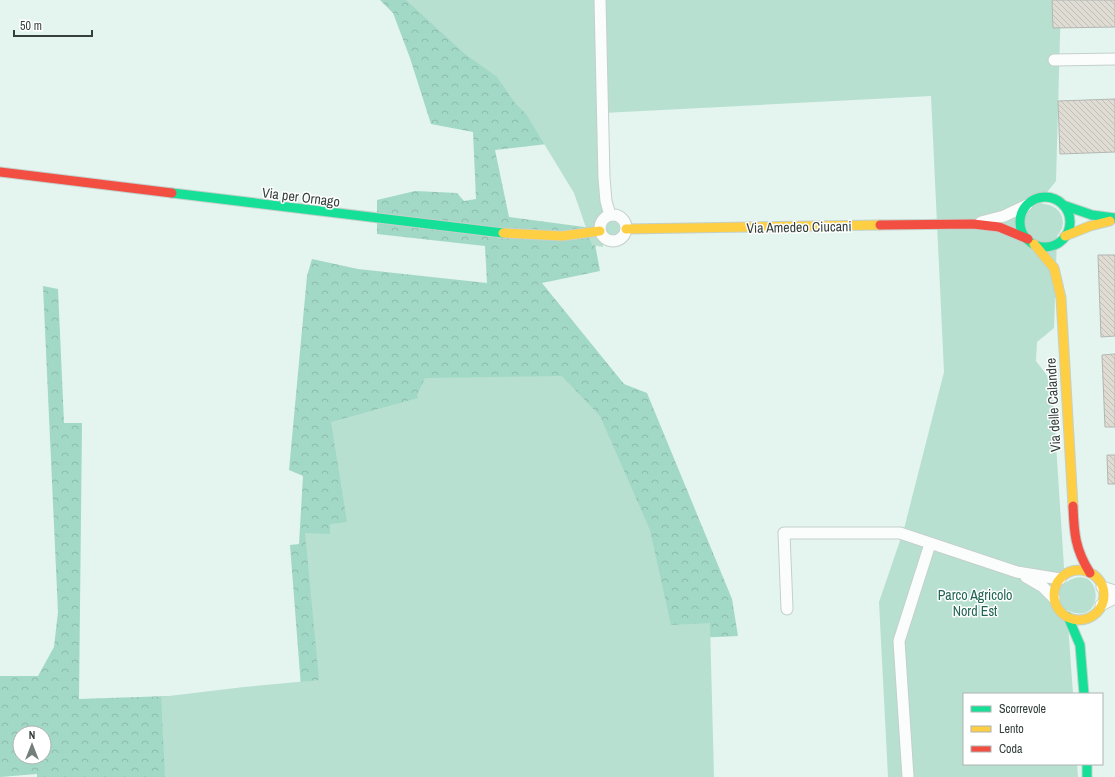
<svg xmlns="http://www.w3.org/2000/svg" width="1115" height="777" viewBox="0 0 1115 777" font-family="'Archivo Narrow',sans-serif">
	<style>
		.forest { fill: url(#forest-crowns); fill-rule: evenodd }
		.green { fill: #b7e0d1 }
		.building { fill: url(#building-back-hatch); stroke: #b4b6b2 }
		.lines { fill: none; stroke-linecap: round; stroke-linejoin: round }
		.street-casing { stroke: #c3d0cb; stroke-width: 13 }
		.fast-casing { stroke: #c3d0cb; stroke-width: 11 }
		.slow-casing { stroke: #c3d0cb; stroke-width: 11 }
		.jam-casing { stroke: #c3d0cb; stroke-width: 11 }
		.street { stroke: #fbfdfc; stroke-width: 11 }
		.fast { stroke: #16e098; stroke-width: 9 }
		.slow { stroke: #ffcf43; stroke-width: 9 }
		.jam { stroke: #f24e42; stroke-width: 9 }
		.labels { text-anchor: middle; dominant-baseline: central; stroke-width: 3; stroke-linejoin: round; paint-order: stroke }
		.street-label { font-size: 14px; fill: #34403c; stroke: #fff }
		.park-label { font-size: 14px; fill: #216451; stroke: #fff }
	</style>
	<defs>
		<pattern id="forest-crowns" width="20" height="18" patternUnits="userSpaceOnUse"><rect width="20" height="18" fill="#a2d8c6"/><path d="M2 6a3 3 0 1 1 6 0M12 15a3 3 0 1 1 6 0" fill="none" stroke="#8cbaab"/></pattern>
		<pattern id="building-back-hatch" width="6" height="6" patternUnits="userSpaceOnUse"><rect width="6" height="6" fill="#dfdcd4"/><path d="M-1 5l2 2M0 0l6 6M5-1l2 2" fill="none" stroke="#c0beb7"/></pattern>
	</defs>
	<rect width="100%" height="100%" fill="#e4f4ee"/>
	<path class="forest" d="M380,0H470L556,143L495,150L509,217L592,228L600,271L542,283L624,384L647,393L732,599L738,636L447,649L258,777H37V774L0,777V676H38L54,647L58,612L43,286L58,289L64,423H82L79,699L199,695L301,687L290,545L299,544L303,476L289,470L307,276L312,259L358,269L487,283L485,246L377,234V200L415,191L457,193L464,201L476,199L473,132L431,124L410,58L393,13ZM20,733H44V757H20Z"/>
	<path class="green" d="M406,0H1061L1056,181L1044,196L1042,204C1060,204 1070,222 1057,236L1054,328L1037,342L1036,361L1052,382L1065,583C1104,557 1107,630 1067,610L1073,694H964V764H1077L1078,777H888L879,602L904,529L944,372L931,96L603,113V247L592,245L574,193L526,114L515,103L497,77L465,54Z
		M606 228a7 7 0 1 1 14 0a7 7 0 1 1-14 0Z
		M562,376L600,416L650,530L671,625L710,623L714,777H165L161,697L244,687L319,680L305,533L330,534V524L347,522L331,422L418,398L417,395L425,378Z"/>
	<path class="building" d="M1052,0H1115V27L1053,28Z
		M1115,99V152L1060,154L1058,101Z
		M1098,255H1115V336L1101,337Z
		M1115,354V427H1105L1102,355Z
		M1107,455H1115V484H1108Z"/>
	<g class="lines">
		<defs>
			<path id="street" d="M600,0L604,178L606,201L610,215
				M1054,60L1115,59
				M600 228a13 13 0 1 1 26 0a13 13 0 1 1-26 0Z
				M981,222L1004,216L1027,205
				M1026,577L1043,587L1054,598
				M1102,587L1115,591
				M1101,605L1115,598
				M787,609L784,533H900L1017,572L1060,579
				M908,777L899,641L930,544"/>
			<path id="fast" d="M172,193L503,233
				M1020 222a25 25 0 1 1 50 0a25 25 0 1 1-50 0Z
				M1063,205L1092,215L1115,218
				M1068,617L1080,645L1084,694
				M1087,764V777"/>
			<path id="slow" d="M626,229L880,225
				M503,233L562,236L600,231
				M1065,236L1090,226L1110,221
				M1034,244L1054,268L1061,298L1073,506
				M1054 595a25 25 0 1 1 50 0a25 25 0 1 1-50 0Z"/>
			<path id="jam" d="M0,172L172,193
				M880,225L973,224L999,227L1028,239
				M1073,506C1074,533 1075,549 1090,573"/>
		</defs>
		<use href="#street" class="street-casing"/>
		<use href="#fast" class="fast-casing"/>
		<use href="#slow" class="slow-casing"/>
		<use href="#jam" class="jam-casing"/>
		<use href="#street" class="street"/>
		<use href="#fast" class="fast"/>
		<use href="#slow" class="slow"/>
		<use href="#jam" class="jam"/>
	</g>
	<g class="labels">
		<g class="street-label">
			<text transform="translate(301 197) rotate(7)">Via per Ornago</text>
			<text transform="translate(799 227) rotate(-1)">Via Amedeo Ciucani</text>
			<text transform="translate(1053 405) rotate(-93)">Via delle Calandre</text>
		</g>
		<g class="park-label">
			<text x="975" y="595">Parco Agricolo<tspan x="975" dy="16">Nord Est</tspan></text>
		</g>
	</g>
	<rect x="963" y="693" width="140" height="72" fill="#ffffff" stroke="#aeb3b1"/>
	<rect x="971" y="706" width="20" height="6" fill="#16e098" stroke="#aeb3b1"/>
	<text x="999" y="713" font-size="12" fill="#34403c">Scorrevole</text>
	<rect x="971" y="726" width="20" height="6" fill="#ffcf43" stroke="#aeb3b1"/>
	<text x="999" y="733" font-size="12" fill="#34403c">Lento</text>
	<rect x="971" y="746" width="20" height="6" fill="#f24e42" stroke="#aeb3b1"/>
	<text x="999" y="753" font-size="12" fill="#34403c">Coda</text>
	<g transform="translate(32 745)"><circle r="19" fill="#ffffff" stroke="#aeb3b1"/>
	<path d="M0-3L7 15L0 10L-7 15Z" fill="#727f7a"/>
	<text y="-6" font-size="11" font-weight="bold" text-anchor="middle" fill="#34403c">N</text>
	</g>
	<path d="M14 30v6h78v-6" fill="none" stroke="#34403c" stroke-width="2"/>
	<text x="20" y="30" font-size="12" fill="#34403c" stroke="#ffffff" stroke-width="3" paint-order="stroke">50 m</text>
</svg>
